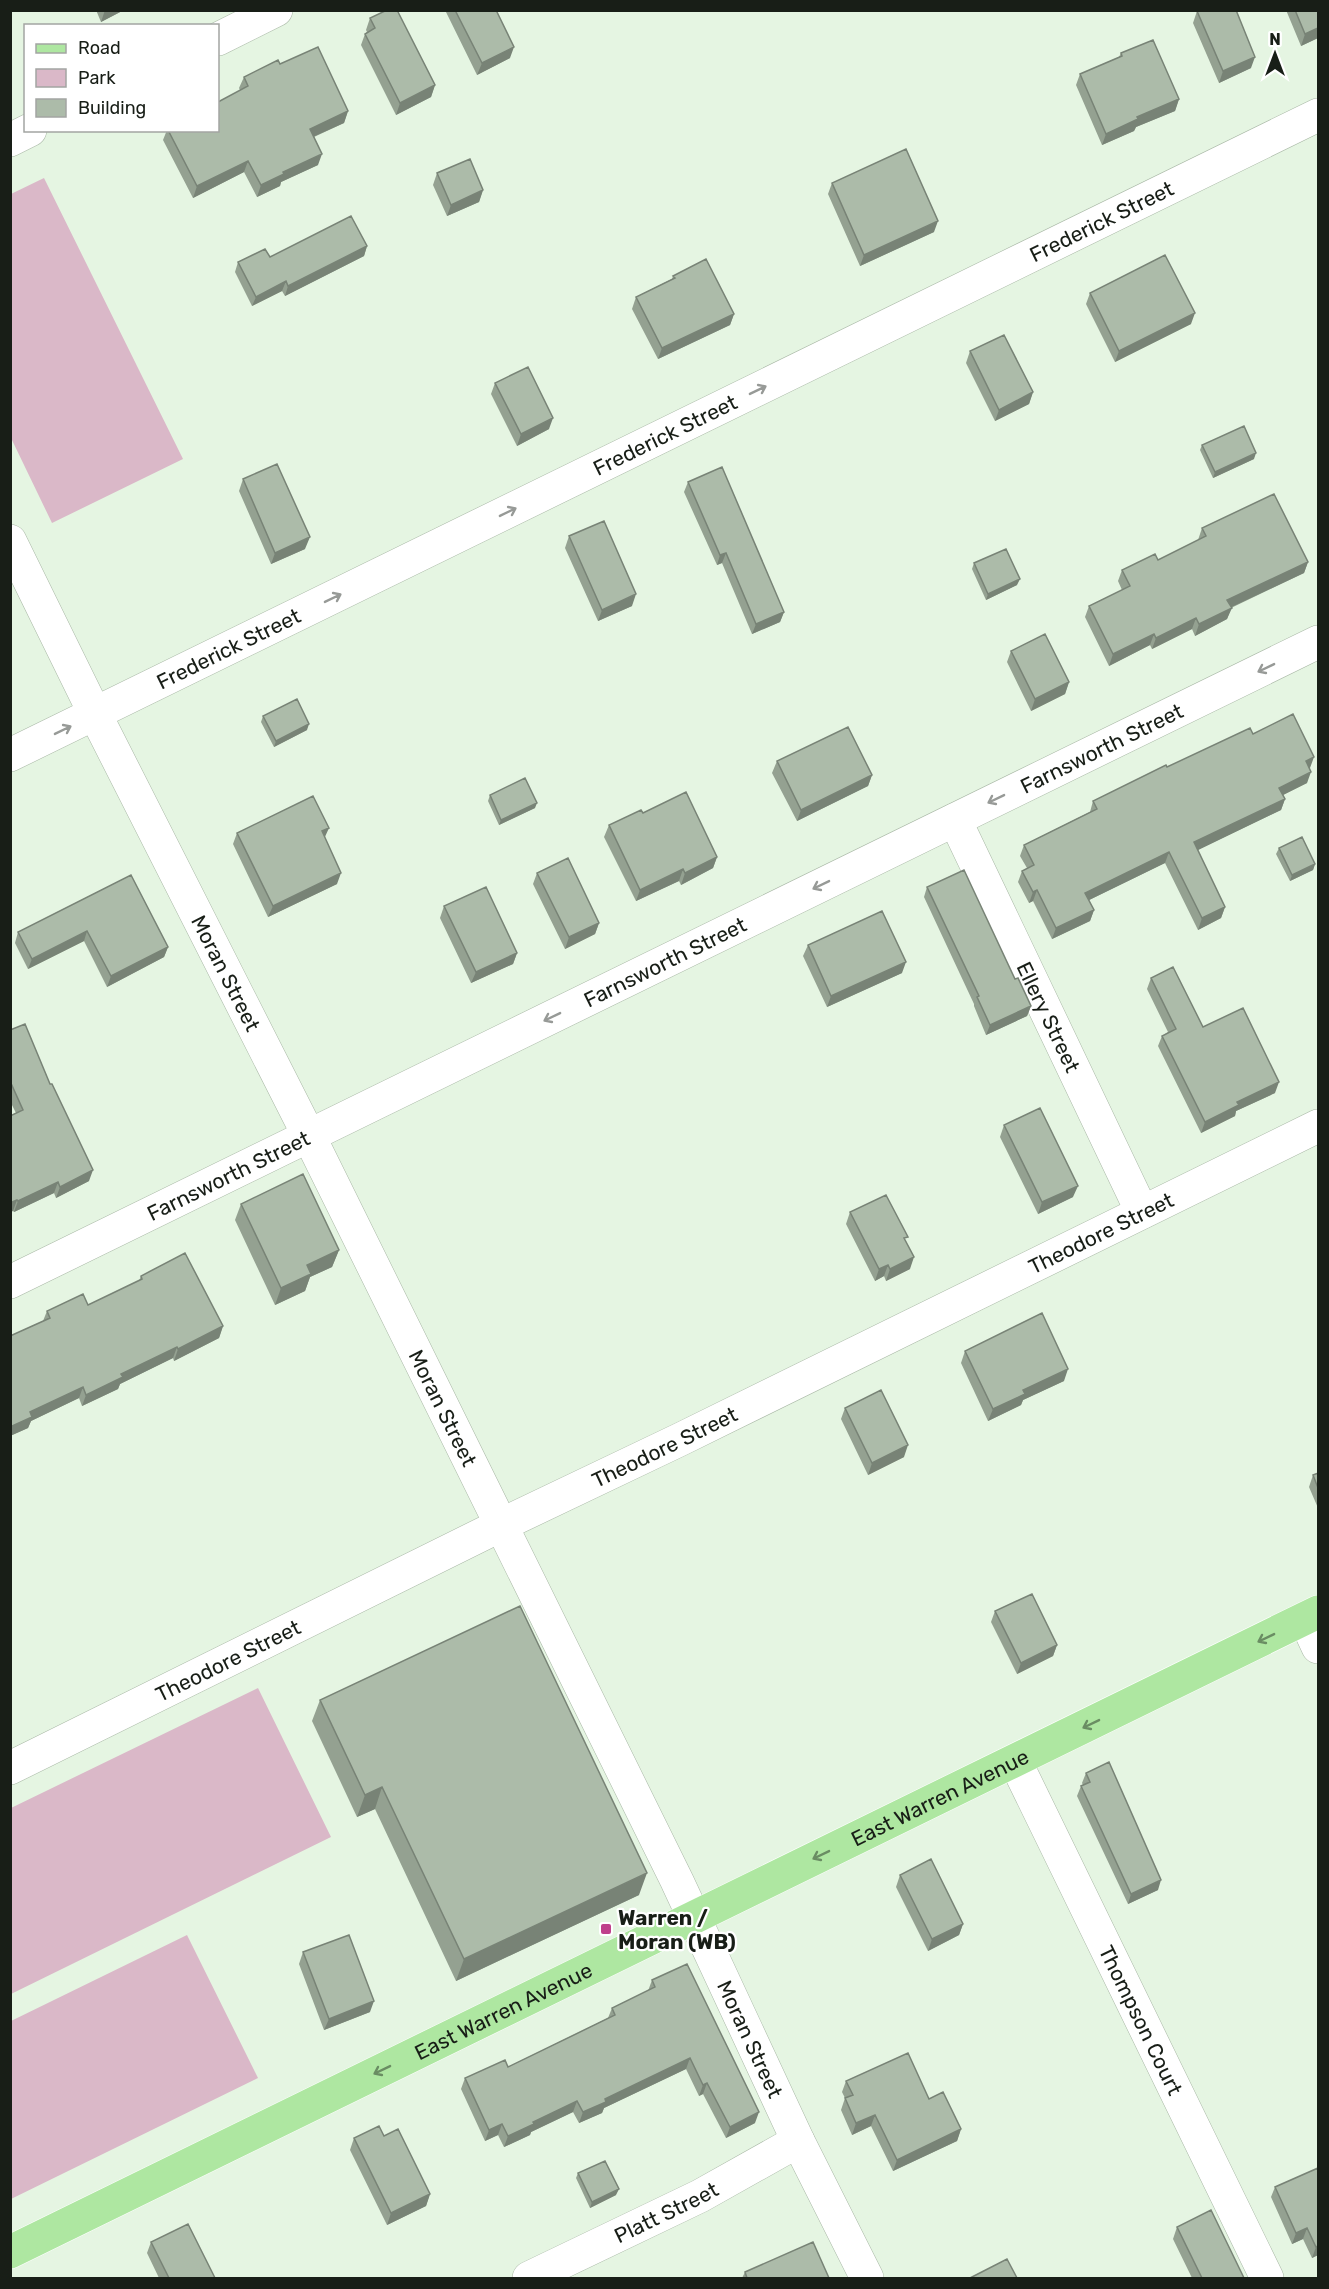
<svg xmlns="http://www.w3.org/2000/svg" width="1329" height="2289" viewBox="0 0 1329 2289" font-family="Rubik,sans-serif">
	<style>
		.green { fill: #dab8c8 }
		.lines { fill: none; stroke-linecap: round; stroke-linejoin: round }
		.minor-casing { stroke: #a9b8a6; stroke-width: 34 }
		.major-casing { stroke: #fff; stroke-width: 34 }
		.minor { stroke: #fff; stroke-width: 33 }
		.major { stroke: #aee7a1; stroke-width: 33 }
		.wall { fill: #94a191 }
		.shaded-wall { fill: #788376 }
		.building { fill: #acbba9; stroke: #788376; stroke-width: 1.5 }
		.oneway { stroke: #979a97 }
		.oneway2 { stroke: #6a8d63 }
		.poi-dot { fill: #bf408b; stroke: #fff; stroke-width: 2 }
		.labels { text-anchor: middle; dominant-baseline: central; stroke-width: 4.5; stroke-linejoin: round; paint-order: stroke }
		.street-label { font-size: 21px; fill: #181e17; stroke: #fff }
		.poi-label { font-size: 21px; font-weight: bold; fill: #181e17; stroke: #fff; text-anchor: start }
	</style>
	<rect width="100%" height="100%" fill="#e5f5e2"/>
	<path class="green" d="M44,178L183,459L52,523L11,438V194Z
		M258,1688L331,1837L11,1994V1808Z
		M187,1935L258,2078L11,2199V2021Z"/>
	<g class="lines">
		<defs>
			<g id="minor">
				<path d="M218,39L276,10"/>
				<path d="M10,140L30,130"/>
				<path id="s1" d="M10,541L95,714L309,1136L677,1881L798,2141L867,2278"/>
				<path id="s2" d="M10,755L1318,115"/>
				<path id="s3" d="M955,820L1142,1212"/>
				<path id="s4" d="M10,1282L1318,642"/>
				<path d="M1305,1619L1318,1647"/>
				<path id="s5" d="M1015,1761L1267,2278"/>
				<path id="s6" d="M10,1768L501,1525L679,1440L1318,1126"/>
				<path id="s7" d="M529,2278L700,2196L798,2141"/>
			</g>
			<g id="major">
				<path id="s8" d="M10,2252L1318,1612"/>
			</g>
		</defs>
		<use href="#minor" class="minor-casing"/>
		<use href="#major" class="major-casing"/>
		<use href="#minor" class="minor"/>
		<use href="#major" class="major"/>
	</g>
	<path class="wall" d="M96,10H124L101,22Z
		M445,10H496L510,58L477,75Z
		M1286,10H1318V38L1301,46Z
		M1197,11L1251,68L1219,83L1193,23Z
		M370,18L435,85L431,97L396,115L361,45L365,34L367,32L366,30Z
		M1121,53L1179,99L1175,111L1136,127L1134,131L1102,145L1076,85L1080,74L1119,57Z
		M280,64L348,111L344,123L314,137L318,165L281,182L280,186L257,197L244,172L193,198L163,140L167,130H218L240,90L239,88L244,77Z
		M437,173L483,190L479,202L447,216L433,185Z
		M832,183L934,232L860,266L828,194Z
		M367,246L364,256L285,296L282,291L252,306L235,272L238,262L270,257Z
		M673,276L734,314L730,325L658,359L632,309L636,297L672,279Z
		M1090,293L1191,324L1115,362L1086,304Z
		M970,351L1033,392L1029,404L995,421L966,363Z
		M495,383L549,429L517,446L491,394Z
		M1202,445L1254,459L1213,478L1200,450Z
		M243,479L305,549L271,564L239,491Z
		M688,482L784,612L780,622L752,634L722,563L717,565L684,492Z
		M1202,528L1308,562L1304,573L1231,608L1227,619L1195,636L1192,629L1152,649L1150,645L1109,666L1085,617L1089,606L1122,590L1118,581L1122,570L1158,560L1198,540Z
		M569,536L632,606L598,621L565,548Z
		M974,563L1017,585L986,600L972,569Z
		M1011,651L1069,682L1065,694L1031,711L1007,662Z
		M263,716L307,730L274,747L261,722Z
		M1253,734L1310,768H1309L1307,783L1283,795L1285,799L1281,810L1197,850L1225,907L1221,918L1198,930L1165,863L1089,900L1094,910L1090,921L1052,939L1033,901L1029,903L1018,882L1022,871L1027,868L1020,856L1024,845L1090,812L1093,801L1167,767Z
		M777,761L872,775L868,786L797,821L772,773Z
		M490,795L535,808L499,825L488,801Z
		M643,813L717,857L713,868L681,885L679,881L636,901L604,837L609,825Z
		M237,833L325,838L337,884L268,917L233,844Z
		M1279,848L1315,864L1313,870L1290,881L1276,854Z
		M537,873L599,923L595,934L565,949L533,884Z
		M131,875L168,947L164,957L107,987L84,941L28,969L15,943L18,932Z
		M927,887L1015,979L1031,1006L1027,1016L986,1035L974,1006V1004L924,897Z
		M444,906L517,953L513,964L471,983L440,918Z
		M808,945L902,973L827,1007L803,956Z
		M1151,978L1203,1027L1275,1093L1236,1111L1235,1116L1201,1133L1158,1046L1162,1036L1168,1032L1147,989Z
		M10,1030L89,1181L56,1198L54,1193L14,1212L13,1211L10,1212V1116L16,1113L10,1101Z
		M1004,1125L1073,1197L1038,1214L1000,1137Z
		M241,1204L339,1250L332,1267L310,1277L305,1291L275,1305L235,1220Z
		M850,1212L906,1241L910,1269L886,1281L884,1276L875,1281L846,1224Z
		M141,1276L223,1326L219,1338L174,1361L173,1358L120,1384L118,1389L82,1406L79,1398L31,1421L28,1428L10,1436V1336L43,1321L47,1311L88,1305L139,1281Z
		M965,1351L1064,1381L1023,1400L1021,1405L988,1421L961,1363Z
		M845,1408L904,1457L868,1475L841,1419Z
		M1318,1473V1508L1309,1487L1313,1475Z
		M995,1611L1057,1645L1053,1656L1017,1674L991,1622Z
		M320,1700L639,1895L456,1981L375,1809L357,1817L312,1721Z
		M1086,1773L1158,1890L1128,1904L1077,1796L1081,1786L1083,1785L1082,1783Z
		M900,1875L963,1924L959,1935L928,1951L896,1887Z
		M303,1952L370,2012L324,2030L299,1964Z
		M652,1980L755,2123L726,2138L703,2094L699,2096L686,2069L604,2108L602,2113L579,2123L573,2112L531,2132L530,2135L504,2147L498,2135L485,2141L461,2089L465,2078L508,2067L608,2018L612,2008L648,1991Z
		M846,2081L929,2099L961,2129L957,2141L893,2171L871,2126L852,2135L841,2110L845,2098L842,2092Z
		M384,2136L430,2194L426,2206L387,2225L350,2150L354,2138Z
		M1318,2168V2255L1312,2258L1303,2239L1292,2244L1271,2197L1275,2187Z
		M578,2173L616,2195L590,2208L576,2178Z
		M1177,2227L1244,2278H1192L1173,2239Z
		M151,2242L215,2278H159L147,2253Z
		M745,2272L829,2278H742Z"/>
	<path class="shaded-wall" d="M105,10H124L101,22Z
		M1318,28V38L1301,46L1305,34Z
		M514,47L510,58L477,75L482,63Z
		M1255,57L1251,68L1219,83L1223,71Z
		M435,85L431,97L396,115L400,103Z
		M1179,99L1175,111L1136,127L1134,131L1102,145L1106,134L1137,117Z
		M348,111L344,123L306,140L310,129Z
		M322,154L318,165L281,182L280,186L257,197L261,185L283,172Z
		M248,161L244,172L193,198L197,186Z
		M483,190L479,202L447,216L451,205Z
		M938,221L934,232L860,266L864,255Z
		M367,246L364,256L285,296L288,286Z
		M286,281L282,291L252,306L256,297Z
		M1195,313L1191,324L1115,362L1119,351Z
		M734,314L730,325L658,359L662,348Z
		M1033,392L1029,404L995,421L999,410Z
		M553,418L549,429L517,446L521,434Z
		M1256,453L1254,459L1213,478L1215,472Z
		M310,537L305,549L271,564L275,553Z
		M726,553L722,563L717,565L720,555Z
		M1308,562L1304,573L1223,611L1227,600Z
		M1020,579L1017,585L986,600L988,594Z
		M636,594L632,606L598,621L602,610Z
		M1232,608L1227,619L1195,636L1199,624Z
		M784,612L780,622L752,634L756,624Z
		M1196,618L1192,629L1152,649L1156,638Z
		M1154,634L1150,645L1109,666L1113,654Z
		M1069,682L1065,694L1031,711L1035,699Z
		M309,724L307,730L274,747L276,741Z
		M1314,757L1310,768L1301,772L1306,761Z
		M1311,772L1307,783L1275,799L1279,788Z
		M872,775L868,786L797,821L801,810Z
		M1285,799L1281,810L1190,854L1194,842Z
		M537,803L535,808L499,825L501,820Z
		M329,828L324,839L322,831Z
		M1169,852L1165,863L1081,904L1085,893Z
		M717,857L713,868L681,885L685,873Z
		M1315,864L1313,870L1290,881L1292,875Z
		M683,869L679,881L636,901L640,890Z
		M341,873L337,884L268,917L273,906Z
		M1037,890L1033,901L1029,903L1033,892Z
		M1225,907L1221,918L1198,930L1202,918Z
		M1094,910L1090,921L1052,939L1056,928Z
		M599,923L595,934L565,949L569,937Z
		M87,931L84,941L28,969L32,959Z
		M168,947L164,957L107,987L111,976Z
		M517,953L513,964L471,983L476,972Z
		M906,962L902,973L827,1007L831,996Z
		M1031,1006L1027,1016L986,1035L990,1025Z
		M1279,1082L1275,1093L1236,1111L1235,1116L1201,1133L1205,1122L1237,1102Z
		M93,1170L89,1181L56,1198L60,1187Z
		M58,1182L54,1193L14,1212L18,1201Z
		M1078,1186L1073,1197L1038,1214L1042,1202Z
		M17,1200L13,1211L10,1212V1203Z
		M339,1250L332,1267L310,1277L305,1291L275,1305L281,1288L307,1265Z
		M914,1257L910,1269L886,1281L890,1269Z
		M888,1265L884,1276L875,1281L879,1269Z
		M223,1326L219,1338L174,1361L178,1349Z
		M177,1347L173,1358L120,1384L118,1389L82,1406L86,1395L121,1374Z
		M1068,1369L1064,1381L1023,1400L1021,1405L988,1421L993,1409L1023,1390Z
		M83,1387L79,1398L31,1421L28,1428L10,1436V1427L30,1412Z
		M908,1445L904,1457L868,1475L872,1463Z
		M1057,1645L1053,1656L1017,1674L1021,1663Z
		M382,1787L375,1809L357,1817L365,1795Z
		M647,1873L639,1895L456,1981L464,1959Z
		M1161,1880L1158,1890L1128,1904L1131,1894Z
		M963,1924L959,1935L928,1951L932,1939Z
		M374,2001L370,2012L324,2030L329,2019Z
		M690,2058L686,2069L604,2108L602,2113L579,2123L583,2112L605,2099Z
		M707,2083L703,2094L699,2096L703,2085Z
		M577,2101L573,2112L531,2132L530,2135L504,2147L508,2136L533,2122Z
		M759,2112L755,2123L726,2138L730,2127Z
		M875,2115L871,2126L852,2135L856,2123Z
		M502,2124L498,2135L485,2141L489,2130Z
		M961,2129L957,2141L893,2171L897,2160Z
		M619,2189L616,2195L590,2208L592,2202Z
		M430,2194L426,2206L387,2225L391,2213Z
		M1307,2228L1303,2239L1292,2244L1296,2233Z
		M1318,2246V2255L1312,2258L1316,2247Z"/>
	<path class="building" d="M387,10H397L435,85L400,103L365,34L375,28L370,18Z
		M455,10H496L514,47L482,63Z
		M1199,10H1236L1255,57L1223,71L1197,11Z
		M1295,10H1318V28L1305,34Z
		M1153,40L1179,99L1137,117L1138,119L1106,134L1080,74L1122,56L1121,53Z
		M318,47L348,111L310,129L322,154L283,172L284,174L261,185L248,161L197,186L168,130H218V102L248,86L244,77L278,60L280,64Z
		M906,149L938,221L864,255L832,183Z
		M470,159L483,190L451,205L437,173Z
		M351,216L367,246L288,286L286,281L256,297L238,262L265,249L270,257Z
		M1165,255L1195,313L1119,351L1090,293Z
		M706,259L734,314L662,348L636,297L675,278L673,276Z
		M1004,335L1033,392L999,410L970,351Z
		M528,367L553,418L521,434L495,383Z
		M1244,426L1256,453L1215,472L1202,445Z
		M277,464L310,537L275,553L243,479Z
		M722,467L784,612L756,624L726,553L720,555L688,482Z
		M1274,494L1308,562L1227,600L1232,608L1199,624L1196,618L1156,638L1154,634L1113,654L1089,606L1130,586L1122,570L1155,554L1158,560L1206,536L1202,528Z
		M604,521L636,594L602,610L569,536Z
		M1006,549L1020,579L988,594L974,563Z
		M1045,634L1069,682L1035,699L1011,651Z
		M297,699L309,724L276,741L263,716Z
		M1293,714L1314,757L1306,761L1311,772L1279,788L1285,799L1194,842L1225,907L1202,918L1169,852L1085,893L1094,910L1056,928L1037,890L1033,892L1022,871L1034,865L1024,845L1097,809L1093,801L1166,765L1167,767L1250,728L1253,734Z
		M848,727L872,775L801,810L777,761Z
		M525,778L537,803L501,820L490,795Z
		M686,792L717,857L685,873L683,869L640,890L609,825L641,810L643,813Z
		M313,796L329,828L322,831L341,873L273,906L237,833Z
		M1302,837L1315,864L1292,875L1279,848Z
		M568,858L599,923L569,937L537,873Z
		M964,870L1015,979L1018,978L1031,1006L990,1025L977,997L979,996L927,887Z
		M131,875L168,947L111,976L87,931L32,959L18,932Z
		M486,887L517,953L476,972L444,906Z
		M882,911L906,962L831,996L808,945Z
		M1173,967L1203,1027L1243,1008L1279,1082L1237,1102L1239,1105L1205,1122L1162,1036L1176,1029L1151,978Z
		M25,1024L50,1084H52L93,1170L60,1187L58,1182L18,1201L17,1200L10,1203V1116L23,1110L10,1081V1030Z
		M1040,1108L1078,1186L1042,1202L1004,1125Z
		M303,1174L339,1250L307,1265L311,1274L281,1288L241,1204Z
		M886,1195L908,1237L904,1238L914,1257L890,1269L888,1265L879,1269L850,1212Z
		M185,1253L223,1326L178,1349L177,1347L121,1374L123,1377L86,1395L83,1387L30,1412L32,1417L10,1427V1336L50,1318L47,1311L83,1294L88,1305L142,1279L141,1276Z
		M1042,1313L1068,1369L1023,1390L1025,1394L993,1409L965,1351Z
		M881,1390L908,1445L872,1463L845,1408Z
		M1318,1473V1488L1313,1475Z
		M1032,1594L1057,1645L1021,1663L995,1611Z
		M520,1606L647,1873L464,1959L382,1787L365,1795L320,1700Z
		M1109,1762L1161,1880L1131,1894L1081,1786L1090,1782L1086,1773Z
		M931,1859L963,1924L932,1939L900,1875Z
		M349,1935L374,2001L329,2019L303,1952Z
		M687,1964L759,2112L730,2127L707,2083L703,2085L690,2058L605,2099L606,2102L583,2112L577,2101L533,2122L534,2124L508,2136L502,2124L489,2130L465,2078L505,2060L508,2067L615,2015L612,2008L655,1987L652,1980Z
		M908,2053L929,2099L943,2092L961,2129L897,2160L875,2115L856,2123L845,2098L853,2095L846,2081Z
		M379,2126L384,2136L398,2129L430,2194L391,2213L354,2138Z
		M605,2161L619,2189L592,2202L578,2173Z
		M1318,2168V2246L1316,2247L1307,2228L1296,2233L1275,2187Z
		M1211,2210L1244,2278H1202L1177,2227Z
		M188,2224L215,2278H169L151,2242Z
		M813,2242L829,2278H747L745,2272Z
		M1007,2259L1017,2278H970Z"/>
	<defs><path id="oneway-shaft" d="M-6 0H5M1.5-3L5.5 0L1.5 3" fill="none" stroke-width="1.6" stroke-linecap="round" stroke-linejoin="round" transform="scale(1.5)"/></defs>
	<g class="oneway">
		<use href="#oneway-shaft" transform="translate(758 390) rotate(-26)"/>
		<use href="#oneway-shaft" transform="translate(508 512) rotate(-26)"/>
		<use href="#oneway-shaft" transform="translate(333 598) rotate(-26)"/>
		<use href="#oneway-shaft" transform="translate(1266 668) rotate(154)"/>
		<use href="#oneway-shaft" transform="translate(63 730) rotate(-26)"/>
		<use href="#oneway-shaft" transform="translate(996 799) rotate(154)"/>
		<use href="#oneway-shaft" transform="translate(821 885) rotate(154)"/>
		<use href="#oneway-shaft" transform="translate(552 1017) rotate(154)"/>
	</g>
	<g class="oneway2">
		<use href="#oneway-shaft" transform="translate(1266 1638) rotate(154)"/>
		<use href="#oneway-shaft" transform="translate(1091 1724) rotate(154)"/>
		<use href="#oneway-shaft" transform="translate(821 1855) rotate(154)"/>
		<use href="#oneway-shaft" transform="translate(382 2070) rotate(154)"/>
	</g>
	<rect class="poi-dot" x="600" y="1923" width="12" height="12" rx="3"/>
	<g class="labels">
		<g class="street-label">
			<text stroke="none"><textPath href="#s2" startOffset="1215">Frederick Street</textPath></text>
			<text stroke="none"><textPath href="#s2" startOffset="729">Frederick Street</textPath></text>
			<text stroke="none"><textPath href="#s2" startOffset="243">Frederick Street</textPath></text>
			<text stroke="none"><textPath href="#s4" startOffset="1215">Farnsworth Street</textPath></text>
			<text stroke="none"><textPath href="#s4" startOffset="729">Farnsworth Street</textPath></text>
			<text stroke="none"><textPath href="#s1" startOffset="483">Moran Street</textPath></text>
			<text stroke="none"><textPath href="#s3" startOffset="218">Ellery Street</textPath></text>
			<text stroke="none"><textPath href="#s4" startOffset="243">Farnsworth Street</textPath></text>
			<text stroke="none"><textPath href="#s6" startOffset="1215">Theodore Street</textPath></text>
			<text stroke="none"><textPath href="#s1" startOffset="969">Moran Street</textPath></text>
			<text stroke="none"><textPath href="#s6" startOffset="729">Theodore Street</textPath></text>
			<text stroke="none"><textPath href="#s6" startOffset="243">Theodore Street</textPath></text>
			<text stroke="none"><textPath href="#s8" startOffset="1035">East Warren Avenue</textPath></text>
			<text stroke="none"><textPath href="#s8" startOffset="549">East Warren Avenue</textPath></text>
			<text stroke="none"><textPath href="#s5" startOffset="288">Thompson Court</textPath></text>
			<text stroke="none"><textPath href="#s1" startOffset="1671">Moran Street</textPath></text>
			<text stroke="none"><textPath href="#s7" startOffset="152">Platt Street</textPath></text>
		</g>
		<g class="poi-label">
			<text x="618" y="1917">Warren /<tspan x="618" dy="24">Moran (WB)</tspan></text>
		</g>
	</g>
	<rect width="1329" height="2289" fill="none" stroke="#181e17" stroke-width="24"/>
	<rect x="24" y="24" width="195" height="108" fill="#ffffff" stroke="#a3a5a2" stroke-width="1.5"/>
	<rect x="36" y="44" width="30" height="9" fill="#aee7a1" stroke="#a3a5a2" stroke-width="1.5"/>
	<text x="78" y="54" font-size="18" fill="#181e17">Road</text>
	<rect x="36" y="69" width="30" height="18" fill="#dab8c8" stroke="#a3a5a2" stroke-width="1.5"/>
	<text x="78" y="84" font-size="18" fill="#181e17">Park</text>
	<rect x="36" y="99" width="30" height="18" fill="#acbba9" stroke="#a3a5a2" stroke-width="1.5"/>
	<text x="78" y="114" font-size="18" fill="#181e17">Building</text>
	<g transform="translate(1275 54)" stroke="#ffffff" stroke-width="4.5" paint-order="stroke">
	<path d="M0-4.5L10 22L0 15L-10 22Z" fill="#181e17"/>
	<text y="-9" font-size="16" font-weight="bold" text-anchor="middle" fill="#181e17">N</text>
	</g>
</svg>
